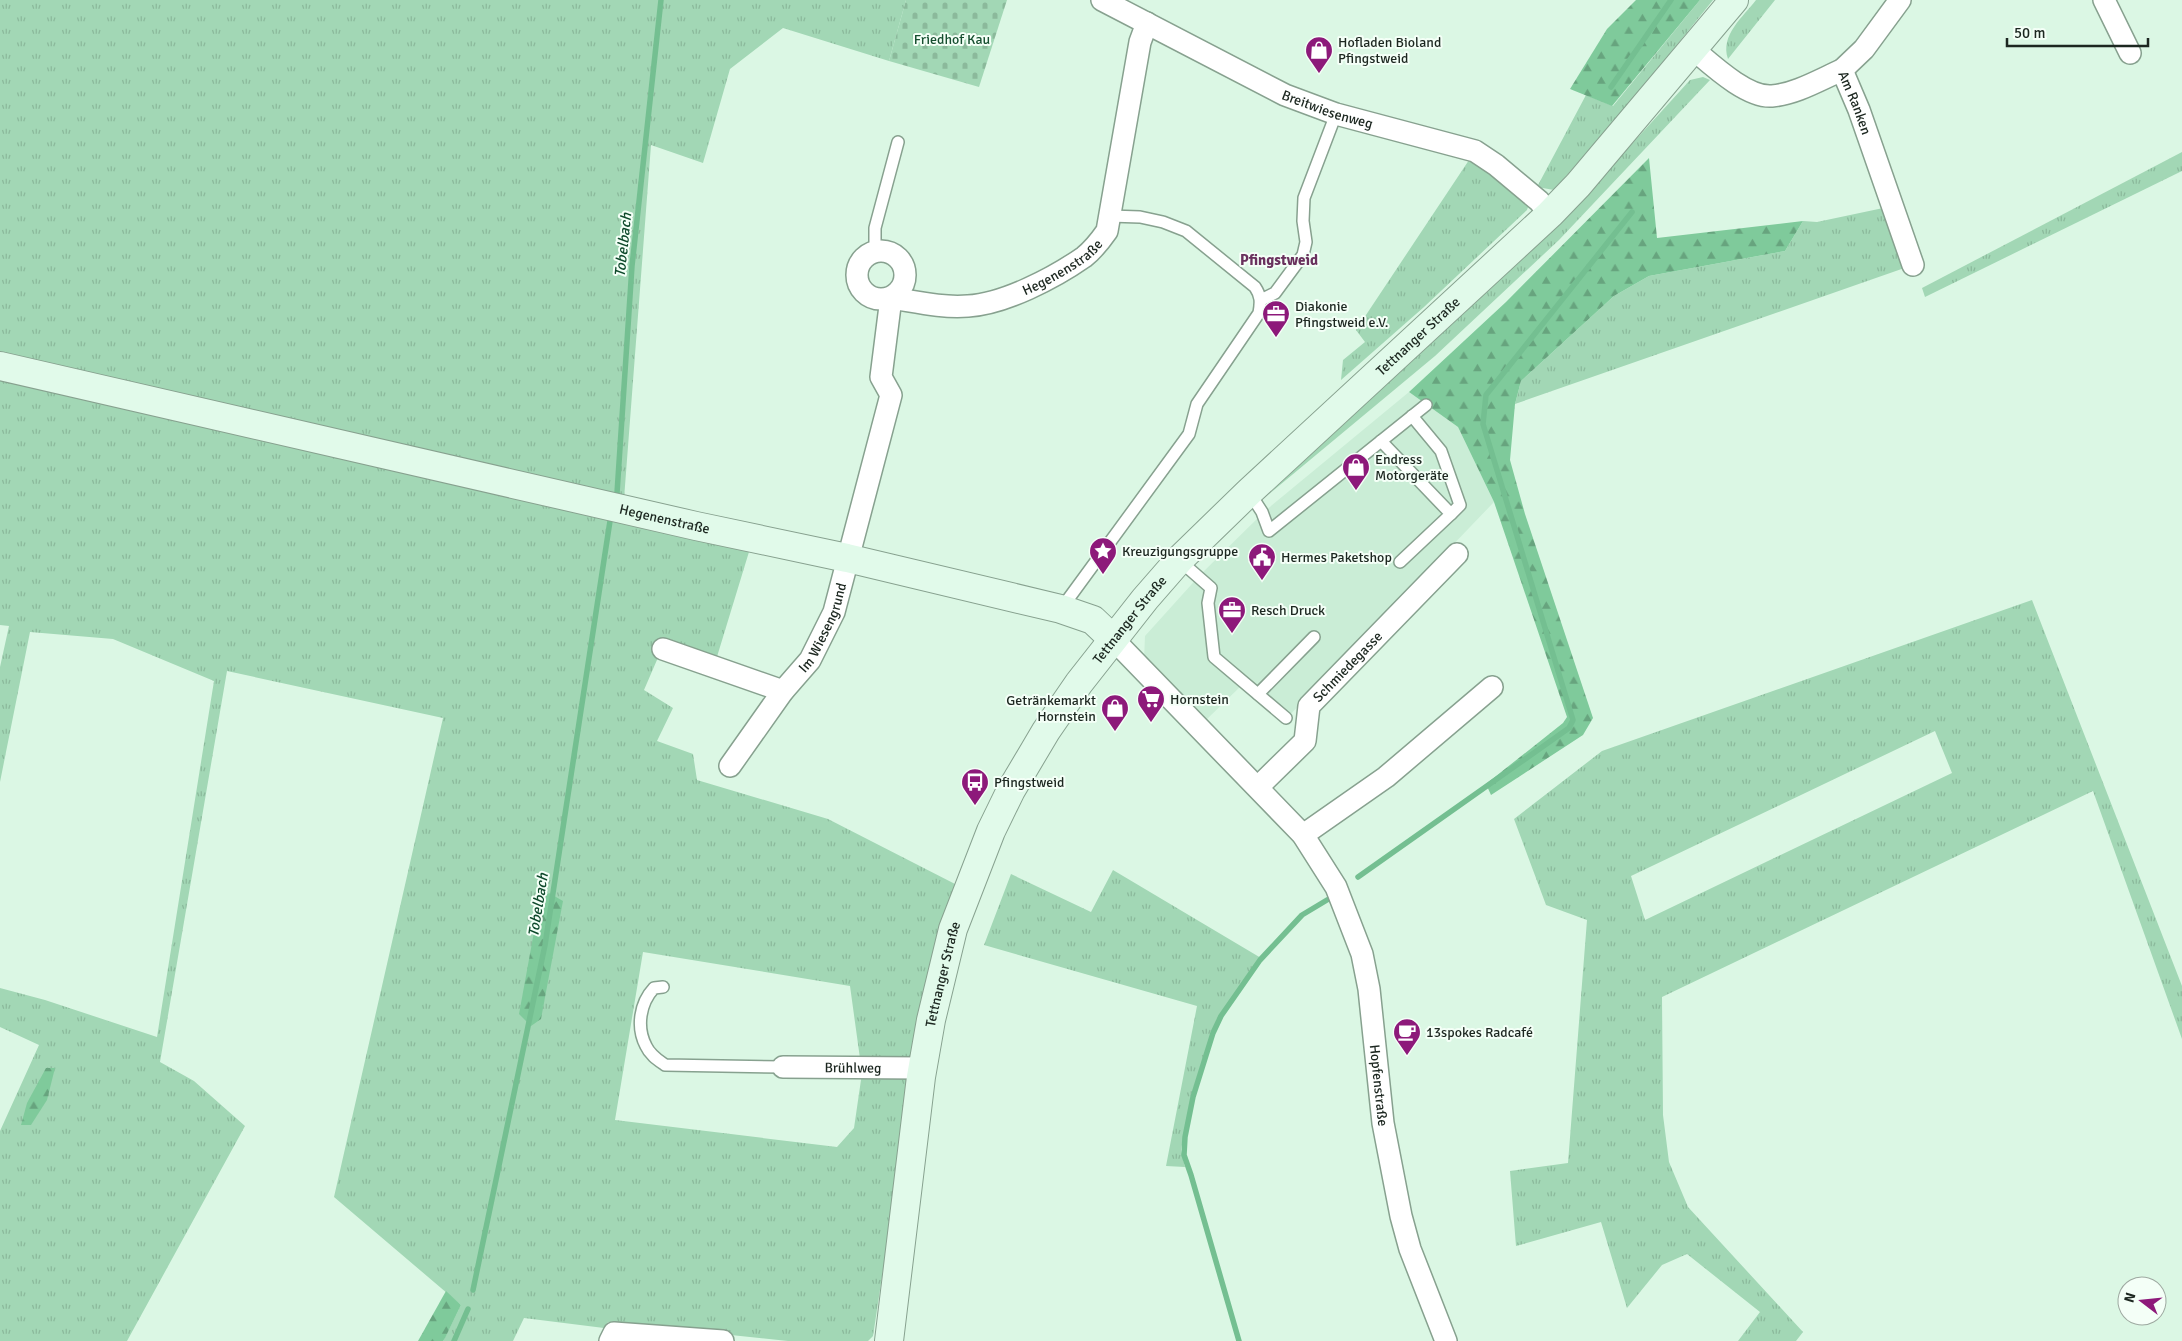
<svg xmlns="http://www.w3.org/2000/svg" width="2182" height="1341" font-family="Signika,sans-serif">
<defs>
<pattern id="grass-tufts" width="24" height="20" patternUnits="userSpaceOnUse" patternTransform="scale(1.25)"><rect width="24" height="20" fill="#a2d7b5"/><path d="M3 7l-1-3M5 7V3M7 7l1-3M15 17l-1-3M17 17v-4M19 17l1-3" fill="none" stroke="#8bb99b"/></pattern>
<pattern id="forest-firs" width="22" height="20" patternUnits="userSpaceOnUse" patternTransform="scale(1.25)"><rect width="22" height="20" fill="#7fca9b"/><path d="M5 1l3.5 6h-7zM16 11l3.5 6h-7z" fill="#67a47e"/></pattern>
<pattern id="cemetery-stones" width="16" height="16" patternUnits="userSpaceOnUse" patternTransform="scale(1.25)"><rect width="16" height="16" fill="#a2d7b5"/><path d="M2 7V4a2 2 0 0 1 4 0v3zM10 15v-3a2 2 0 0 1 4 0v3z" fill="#8bb99b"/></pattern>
</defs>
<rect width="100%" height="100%" fill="#dbf7e4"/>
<!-- built -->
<path fill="#caedd6" d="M1409,392L1458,427L1494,502L1284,721L1243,684L1204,722L1144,660L1145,636L1200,575L1265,511Z"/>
<!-- grass -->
<g fill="url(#grass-tufts)" fill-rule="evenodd">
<path d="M0,0H906L889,61L783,28L730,69L703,163L651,145L624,499L0,357Z"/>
<path d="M1700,0H1713L1639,92L1554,190L1537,187L1586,95L1613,106Z"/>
<path d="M1756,0H1775L1728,59C1720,35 1743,17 1756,0Z"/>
<path d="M1703,77L1710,80L1559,240L1435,356L1268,495L1590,190L1690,80Z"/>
<path d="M1475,151L1532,195L1527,210L1424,307L1341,380L1343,360L1365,342L1356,330Z"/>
<path d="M2182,152V171L1925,297L1922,288Z"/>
<path d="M1888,207L1913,265L1515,404L1521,381L1614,296L1649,276L1785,251L1803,221L1817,222Z"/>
<path d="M0,373L752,542L716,660L666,639L644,690L673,708L657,741L693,754L697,780L828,819L957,885L916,1052L873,1336L868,1341H788L608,1322L604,1328L524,1318L513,1341H443L461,1305L334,1197L443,718L227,671L160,1062L194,1081L245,1126L127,1341H0V1131L39,1045L0,1027V988L45,1000L157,1037L214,681L113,639L30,632L0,782V667L9,626L0,625ZM643,952L850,986L862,1073L854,1128L837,1147L615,1120Z"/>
<path d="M2032,600L2182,986V1039L2093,791L1662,997L1663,1115L1669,1162L1688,1207L1803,1332L1796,1341H1738L1760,1312L1687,1254L1662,1265L1627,1308L1601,1222L1516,1246L1510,1171L1568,1163L1587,920L1546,905L1514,819L1602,751ZM1935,731L1952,773L1645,920L1631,876Z"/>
<path d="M1113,870L1261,958L1217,1019L1206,1049L1191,1096L1181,1150L1185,1167L1166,1166L1197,1006L984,945L1011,874L1091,912Z"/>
</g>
<!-- forest -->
<g fill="url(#forest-firs)">
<path d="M1636,0H1700L1612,106L1570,89L1607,29Z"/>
<path d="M1649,158L1657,238L1803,221L1785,251L1649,276L1614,296L1521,381L1515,404L1510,460L1525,514L1593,718L1583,735L1491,795L1486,784L1563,723L1567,717L1494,502L1458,427L1409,392L1506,302Z"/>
<path d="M549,893L563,901L541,1019L531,1026L519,1014L540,899Z"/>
<path d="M46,1068H55L47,1100L31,1125H21L27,1103Z"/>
<path d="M446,1291L461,1305L445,1338L443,1341H418Z"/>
</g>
<!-- cemetery -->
<path fill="url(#cemetery-stones)" d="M906,0H1007L979,87L889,61Z"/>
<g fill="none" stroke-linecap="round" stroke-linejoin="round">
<!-- stream -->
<g stroke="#74bf91" stroke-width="5.5">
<path d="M1611,87L1671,0"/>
<path d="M617,493L632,266L661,0"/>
<path d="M1358,877L1569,728L1573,720L1483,424L1486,395L1632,212"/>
<path d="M473,1290L545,945L610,521"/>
<path d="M454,1341L468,1309"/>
<path d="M1239,1341L1191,1175L1184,1155L1185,1137L1193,1097L1213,1033L1221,1016L1260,960L1302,915L1327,900"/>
</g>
<!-- lane casing -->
<g stroke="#87a18f" stroke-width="14">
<g id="lane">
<path d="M875,251V228L898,142"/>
<path d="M1261,300L1275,293L1303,255L1306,242L1303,221L1304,198L1336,114"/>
<path d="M1412,416L1441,451L1460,505L1451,514"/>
<path d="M1381,441L1451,514L1400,562"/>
<path d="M1249,492L1262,512L1269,531L1426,405"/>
<path d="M1179,560L1211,588L1208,603L1214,657L1286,718"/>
<path d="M1061,609L1189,434L1197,404L1259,313C1261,302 1261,296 1255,287L1186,231L1163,222L1140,217L1110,216"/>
<path d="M1258,694L1314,637"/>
<path d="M663,987L654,988C640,1003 636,1027 646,1046C650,1055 658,1060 665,1065L783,1067"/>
</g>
</g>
<!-- street casing -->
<g stroke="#87a18f" stroke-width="24">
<g id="street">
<path id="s1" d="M1102,0L1285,95L1336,114L1475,151L1496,165L1539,201L1550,214"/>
<path d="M2104,0L2130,53"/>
<path id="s2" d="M1693,49C1712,65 1747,98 1772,96C1796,94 1821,79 1842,70L1859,110L1913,265"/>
<path d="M1842,70L1864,49L1900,0"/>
<circle cx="881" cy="275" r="24"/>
<path id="s3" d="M1113,639L1303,835L1336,887L1362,954L1369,989L1383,1123L1401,1216L1410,1249L1446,1341"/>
<path d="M663,649L783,691"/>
<path id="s4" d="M730,766L783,691L810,660L834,612L891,395L881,377L891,298C917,302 942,308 968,306C1004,304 1054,278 1084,257C1093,250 1100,241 1107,231L1140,42L1147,23"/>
<path id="s5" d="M1258,787L1305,741L1309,706L1457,554"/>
<path d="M1303,835L1386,777L1492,687"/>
<path id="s6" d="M783,1067L922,1068"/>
<path d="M610,1341L614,1333L723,1341"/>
</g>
</g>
<!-- secondary casing -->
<g stroke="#87a18f" stroke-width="30">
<g id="secondary">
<path id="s7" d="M0,366L696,526L847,558L1061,609L1093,620L1113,639"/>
<path id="s8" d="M889,1341L921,1077L931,1020L953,929L991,831L1011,790L1046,731L1079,683L1145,599L1179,560L1249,492L1550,214L1578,185L1734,0"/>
</g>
</g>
<!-- lane -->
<use href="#lane" stroke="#fff" stroke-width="11"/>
<!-- street -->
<use href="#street" stroke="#fff" stroke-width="21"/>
<!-- secondary -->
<use href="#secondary" stroke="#e1faea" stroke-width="28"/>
</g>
<!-- icons -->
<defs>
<g id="shop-pin" transform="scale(1.4375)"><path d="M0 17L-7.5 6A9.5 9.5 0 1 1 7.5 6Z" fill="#8d197a" stroke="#f4fff7"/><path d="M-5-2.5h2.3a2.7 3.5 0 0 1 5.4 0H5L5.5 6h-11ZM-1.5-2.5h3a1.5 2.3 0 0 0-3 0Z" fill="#fff"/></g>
<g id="office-pin" transform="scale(1.4375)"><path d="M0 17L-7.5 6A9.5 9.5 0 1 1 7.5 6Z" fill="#8d197a" stroke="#f4fff7"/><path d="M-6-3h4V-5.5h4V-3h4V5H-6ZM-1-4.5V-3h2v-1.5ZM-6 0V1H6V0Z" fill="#fff"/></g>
<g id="sight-pin" transform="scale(1.4375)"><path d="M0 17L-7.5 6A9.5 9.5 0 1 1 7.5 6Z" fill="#8d197a" stroke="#f4fff7"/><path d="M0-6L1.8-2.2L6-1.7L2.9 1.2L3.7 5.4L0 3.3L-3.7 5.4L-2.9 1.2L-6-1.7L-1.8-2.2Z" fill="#fff"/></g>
<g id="civic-pin" transform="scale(1.4375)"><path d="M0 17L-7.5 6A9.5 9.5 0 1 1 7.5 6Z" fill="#8d197a" stroke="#f4fff7"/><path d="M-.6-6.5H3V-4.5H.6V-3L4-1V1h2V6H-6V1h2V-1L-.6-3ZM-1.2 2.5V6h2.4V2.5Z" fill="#fff"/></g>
<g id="supermarket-pin" transform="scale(1.4375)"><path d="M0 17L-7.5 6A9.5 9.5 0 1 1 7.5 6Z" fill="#8d197a" stroke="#f4fff7"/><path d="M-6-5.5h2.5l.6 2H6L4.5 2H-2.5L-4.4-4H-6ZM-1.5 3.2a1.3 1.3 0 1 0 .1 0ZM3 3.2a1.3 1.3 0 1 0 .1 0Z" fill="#fff"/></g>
<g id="bus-pin" transform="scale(1.4375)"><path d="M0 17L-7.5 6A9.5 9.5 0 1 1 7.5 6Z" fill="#8d197a" stroke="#f4fff7"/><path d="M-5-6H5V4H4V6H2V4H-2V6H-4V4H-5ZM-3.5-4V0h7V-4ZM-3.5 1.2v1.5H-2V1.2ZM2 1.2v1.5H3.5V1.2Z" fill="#fff"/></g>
<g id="cafe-pin" transform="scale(1.4375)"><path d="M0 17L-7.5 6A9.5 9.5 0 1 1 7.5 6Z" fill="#8d197a" stroke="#f4fff7"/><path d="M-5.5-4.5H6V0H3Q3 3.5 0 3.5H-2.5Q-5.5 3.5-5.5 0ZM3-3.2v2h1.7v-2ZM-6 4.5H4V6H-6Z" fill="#fff"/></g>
</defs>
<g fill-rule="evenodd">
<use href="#shop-pin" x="1319" y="50"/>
<use href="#office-pin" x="1276" y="314"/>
<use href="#shop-pin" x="1356" y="467"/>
<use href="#sight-pin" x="1103" y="551"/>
<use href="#civic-pin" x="1262" y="557"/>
<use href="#office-pin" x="1232" y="610"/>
<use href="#supermarket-pin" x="1151" y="699"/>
<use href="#shop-pin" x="1115" y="708"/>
<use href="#bus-pin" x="975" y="782"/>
<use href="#cafe-pin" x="1407" y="1032"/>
</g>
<g text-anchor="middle" stroke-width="4" stroke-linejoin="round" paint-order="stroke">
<!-- park labels -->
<g font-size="14" fill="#164f30" stroke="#f4fff7">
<text x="952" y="44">Friedhof Kau</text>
</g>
<!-- poi labels -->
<g font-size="14" fill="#1c2720" stroke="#f4fff7" text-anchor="start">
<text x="1338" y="47">Hofladen Bioland<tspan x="1338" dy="16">Pfingstweid</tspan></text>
<text x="1295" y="311">Diakonie<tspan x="1295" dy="16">Pfingstweid e.V.</tspan></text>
<text x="1375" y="464">Endress<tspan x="1375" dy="16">Motorgeräte</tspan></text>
<text x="1122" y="556">Kreuzigungsgruppe</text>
<text x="1281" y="562">Hermes Paketshop</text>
<text x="1251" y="615">Resch Druck</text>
<text x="1170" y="704">Hornstein</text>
<text x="1096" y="705" text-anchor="end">Getränkemarkt<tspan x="1096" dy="16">Hornstein</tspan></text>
<text x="994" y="787">Pfingstweid</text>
<text x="1426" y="1037">13spokes Radcafé</text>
</g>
<!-- street labels -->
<g font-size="14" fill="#1c2720" stroke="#f4fff7">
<text dy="5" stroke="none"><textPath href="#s2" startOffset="204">Am Ranken</textPath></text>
<text dy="5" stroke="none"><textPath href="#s1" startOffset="251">Breitwiesenweg</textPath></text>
<text dy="5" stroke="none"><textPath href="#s4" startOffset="692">Hegenenstraße</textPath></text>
<text dy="5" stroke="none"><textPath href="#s8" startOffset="1181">Tettnanger Straße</textPath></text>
<text dy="5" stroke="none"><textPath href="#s7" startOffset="682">Hegenenstraße</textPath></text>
<text dy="5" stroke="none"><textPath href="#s8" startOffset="776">Tettnanger Straße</textPath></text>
<text dy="5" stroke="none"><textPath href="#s4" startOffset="168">Im Wiesengrund</textPath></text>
<text dy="5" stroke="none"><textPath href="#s5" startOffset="156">Schmiedegasse</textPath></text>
<text dy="5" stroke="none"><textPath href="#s8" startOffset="371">Tettnanger Straße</textPath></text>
<text dy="5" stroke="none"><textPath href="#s6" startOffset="70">Brühlweg</textPath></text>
<text dy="5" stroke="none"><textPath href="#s3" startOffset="539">Hopfenstraße</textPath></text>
</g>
<!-- water labels -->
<g font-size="15" font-style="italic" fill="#0e492b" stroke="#f4fff7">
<text transform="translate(623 245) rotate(-84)" y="5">Tobelbach</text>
<text transform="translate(538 905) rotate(-81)" y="5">Tobelbach</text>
</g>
<!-- neighbourhood labels -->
<g font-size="15" font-weight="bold" fill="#69315d" stroke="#f4fff7">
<text x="1279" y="265">Pfingstweid</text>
</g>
</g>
<!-- north arrow -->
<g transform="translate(2142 1301) rotate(286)"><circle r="24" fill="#f4fff7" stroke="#9ea9a1"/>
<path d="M0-4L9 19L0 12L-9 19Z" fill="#8d197a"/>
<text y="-8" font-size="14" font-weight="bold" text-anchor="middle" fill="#1c2720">N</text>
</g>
<!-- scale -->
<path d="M2007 38v8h141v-8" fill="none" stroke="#1c2720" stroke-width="2.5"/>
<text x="2014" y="38" font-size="15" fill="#1c2720" stroke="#f4fff7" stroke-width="4" paint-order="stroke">50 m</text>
</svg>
